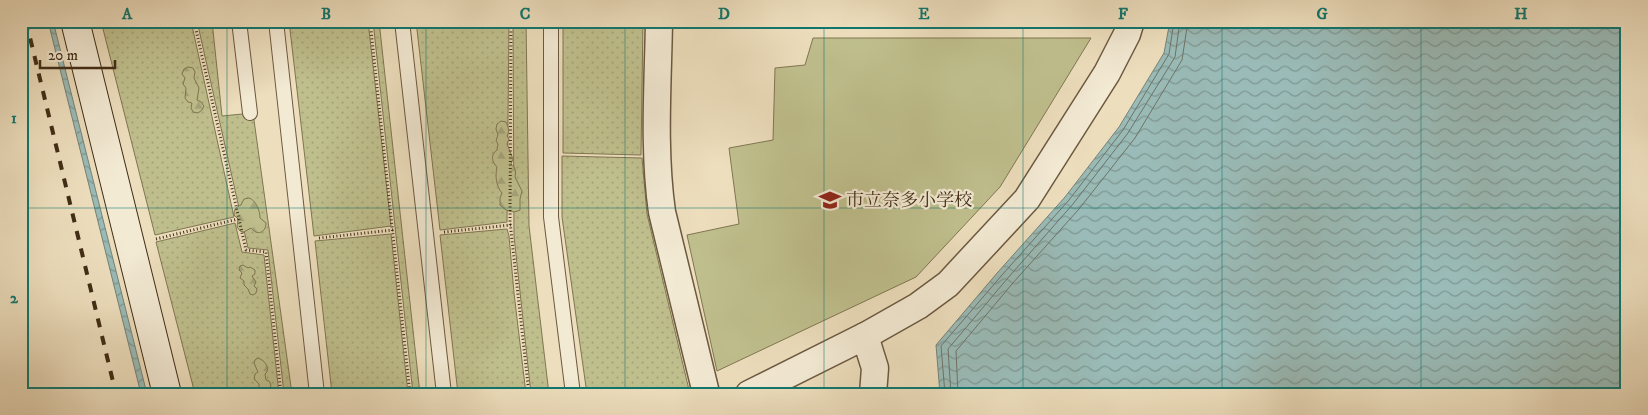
<svg xmlns="http://www.w3.org/2000/svg" width="1648" height="415" font-family="'IM FELL DW Pica','Noto Serif JP',serif">
<defs>
<pattern id="green-dots" width="8" height="8" patternUnits="userSpaceOnUse" patternTransform="scale(1.25)"><rect width="8" height="8" fill="#bfbf8d"/><path d="M2 2h.1M6 6h.1" fill="none" stroke="#a5a479" stroke-width="1.8" stroke-linecap="round"/></pattern>
<pattern id="forest-firs" width="22" height="20" patternUnits="userSpaceOnUse" patternTransform="scale(1.25)"><rect width="22" height="20" fill="#bfbf8d"/><path d="M5 1l3.5 6h-7zM16 11l3.5 6h-7z" fill="#a5a479"/></pattern>
<pattern id="water-waves" width="16" height="10" patternUnits="userSpaceOnUse" patternTransform="scale(1.25)"><rect width="16" height="10" fill="#9abbb7"/><path d="M0 5q4-4 8 0t8 0" fill="none" stroke="#7f9894"/></pattern>
</defs>
<rect width="100%" height="100%" fill="#eddebd"/>
<filter id="stains"><feTurbulence type="fractalNoise" baseFrequency=".004" numOctaves="4"/><feColorMatrix values="0 0 0 0 .2 0 0 0 0 .09 0 0 0 0 .02 0 0 0 .5 -.17"/></filter>
<radialGradient id="worn" r=".72"><stop offset=".6" stop-color="#630" stop-opacity="0"/><stop offset="1" stop-color="#630" stop-opacity=".3"/></radialGradient>
<!-- green -->
<g fill="url(#green-dots)" stroke="#807652">
<path d="M101,21H191L234,217L155,235Z"/>
<path d="M197,21H212L222,116L253,113L292,394H284L268,250L248,248Z"/>
<path d="M289,21H368L391,226L314,236Z"/>
<path d="M373,21H379L420,394H413Z"/>
<path d="M416,21H509L507,222L440,230Z"/>
<path d="M513,21H526L529,226L549,394H531L514,236Z"/>
<path d="M563,21H643L641,155L563,153Z"/>
<path d="M562,156L642,158L647,214L690,394H587L562,217Z"/>
<path d="M235,223L242,252L264,255L279,394H195L156,242Z"/>
<path d="M507,229L509,236L514,293L526,394H458L440,235Z"/>
<path d="M391,234L408,394H332L315,241Z"/>
</g>
<!-- forest -->
<g fill="url(#forest-firs)" stroke="#807652">
<path d="M188,67L193,68L195,72L194,78L199,88L197,100L201,102L204,106L202,110L198,113L193,112L191,108L192,103L188,102L185,98L186,88L183,84L185,78L182,74L184,69Z"/>
<path d="M501,121L506,122C508,127 510,131 507,136L509,139L507,144L513,159L511,164C516,168 516,171 515,177L522,191L520,199V210C512,214 506,211 500,205V198L502,193C496,186 495,176 497,167C492,162 490,155 497,150L498,144L496,141L498,135L496,129L497,124Z"/>
<path d="M249,198C256,200 260,211 260,218L266,223C266,233 257,236 251,228L244,232L240,231L237,227L238,219L234,215C234,209 236,207 241,205L244,199Z"/>
<path d="M243,265L248,268L250,267L255,270V274L252,276L256,282L254,286L257,289L256,293L253,295L250,294L248,289L244,285V281L240,278L242,273L239,270L240,266Z"/>
<path d="M258,358C264,360 269,366 267,372L265,374L266,380L269,381L271,385L269,391L270,394H259L261,391L259,387V384L254,379L255,374L258,372L254,363L255,360Z"/>
</g>
<!-- pitch -->
<path fill="#bfbf8d" stroke="#807652" d="M813,38H1091L1000,187L916,277L717,371L687,235L739,224L729,148L773,140L775,68L805,65Z"/>
<!-- water -->
<g fill="url(#water-waves)" stroke="#768277">
<path d="M48,21H53L147,394H141Z"/>
<path d="M1170,21H1627V394H940L936,345L998,272L1065,197L1119,127L1164,53Z"/>
</g>
<g fill="none" stroke-linecap="round" stroke-linejoin="round">
<!-- shore -->
<g stroke="#6e7466" stroke-width="1">
<path d="M945,394L941,346L1002,275L1069,200L1123,130L1169,54L1174,21"/>
<path d="M951,394L948,349L1007,279L1073,204L1128,133L1175,57L1180,21"/>
<path d="M958,394L956,351L1012,284L1079,209L1135,138L1182,60L1188,21"/>
</g>
<!-- lane casing -->
<g stroke="#6c5940" stroke-width="16">
<g id="lane">
<path d="M239,21L250,113"/>
<path d="M276,21L317,394"/>
<path d="M402,21L444,394"/>
<path d="M551,21V217L573,394"/>
</g>
</g>
<!-- street casing -->
<g stroke="#6c5940" stroke-width="29">
<g id="street">
<path d="M659,21C658,85 653,149 662,212L706,393L704,394"/>
<path d="M865,336L875,368L873,394"/>
<path d="M749,394L865,336L918,306L948,284L1027,199L1107,73L1127,34L1131,21"/>
</g>
</g>
<!-- secondary casing -->
<g stroke="#412d16" stroke-width="30">
<path id="secondary" d="M75,21L167,394"/>
</g>
<!-- path -->
<g stroke="#412d16" stroke-width="3" stroke-dasharray="1 2.5" stroke-linecap="butt">
<path d="M194,21L246,250L266,252L281,394"/>
<path d="M370,21L410,394"/>
<path d="M511,21L510,222L529,394"/>
<path d="M444,232L511,225"/>
<path d="M319,238L393,230"/>
<path d="M156,239L238,219"/>
</g>
<!-- lane -->
<use href="#lane" stroke="#f3ead4" stroke-width="14"/>
<!-- street -->
<use href="#street" stroke="#f3ead4" stroke-width="26"/>
<!-- secondary -->
<use href="#secondary" stroke="#f3ead4" stroke-width="28"/>
<!-- rail -->
<path stroke="#412d16" stroke-width="4" stroke-dasharray="9 9" stroke-linecap="butt" d="M26,21L116,394"/>
</g>
<!-- grid -->
<path fill="none" stroke="#0f766e" stroke-width="1" stroke-opacity="0.55" d="M227,21V394M426,21V394M625,21V394M824,21V394M1023,21V394M1222,21V394M1421,21V394M21,208H1627"/>
<!-- icons -->
<defs>
<g id="school-bare" transform="scale(1.725)"><path d="M0-5L7-2L0 1L-7-2ZM-4 1L0 2.5L4 1V4Q0 6-4 4Z" fill="#8f2418" stroke="#f3ead4" stroke-width="2.5" paint-order="stroke"/></g>
</defs>
<g fill-rule="evenodd">
<use href="#school-bare" x="830" y="200"/>
</g>
<g text-anchor="middle" stroke-width="4.5" stroke-linejoin="round" paint-order="stroke">
<!-- poi labels -->
<g font-size="18" fill="#412d16" stroke="#f3ead4" text-anchor="start">
<text x="846" y="206">市立奈多小学校</text>
</g>
</g>
<!-- margin -->
<rect width="1648" height="415" fill="none" stroke="#eddebd" stroke-width="55"/>
<!-- scale -->
<path d="M40 60v8h75v-8" fill="none" stroke="#412d16" stroke-width="2.5"/>
<text x="48" y="60" font-size="15" fill="#412d16" stroke="#f3ead4" stroke-width="4" paint-order="stroke">20 m</text>
<rect x="28" y="28" width="1592" height="360" fill="none" stroke="#0f766e" stroke-width="2"/>
<g font-size="16" text-anchor="middle" font-weight="bold" fill="#0f766e">
<text x="127" y="19">A</text>
<text x="326" y="19">B</text>
<text x="525" y="19">C</text>
<text x="724" y="19">D</text>
<text x="924" y="19">E</text>
<text x="1123" y="19">F</text>
<text x="1322" y="19">G</text>
<text x="1521" y="19">H</text>
<text x="14" y="123">1</text>
<text x="14" y="303">2</text>
</g>
<rect width="100%" height="100%" filter="url(#stains)"/>
<rect width="100%" height="100%" fill="url(#worn)"/>
</svg>
